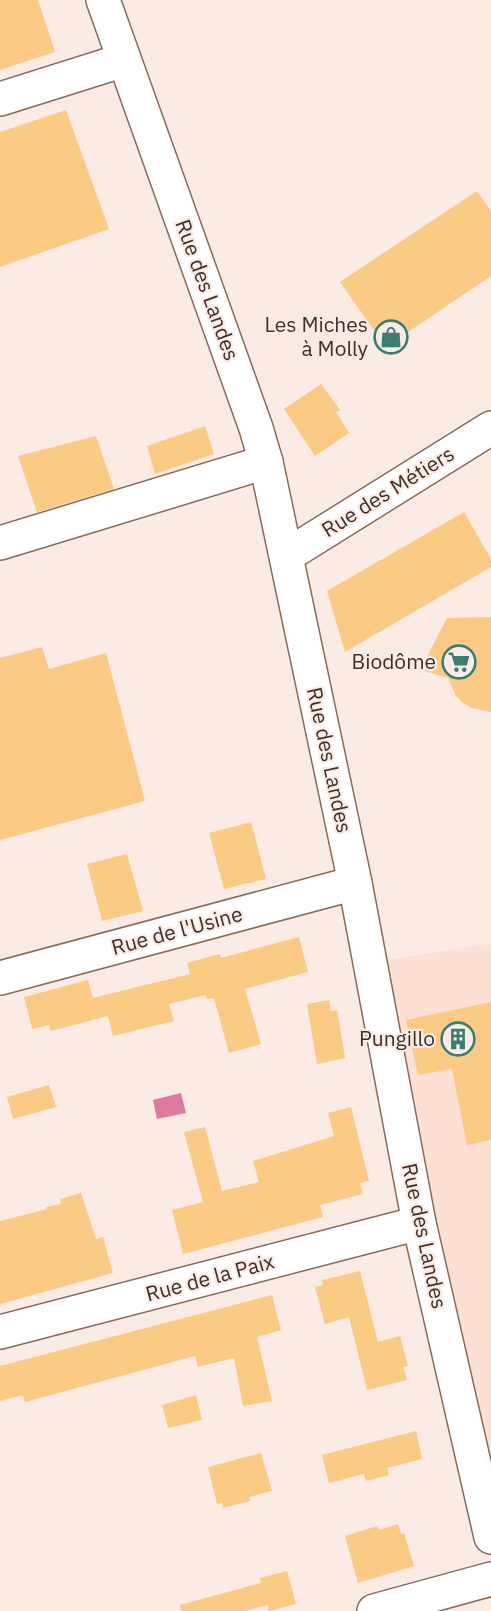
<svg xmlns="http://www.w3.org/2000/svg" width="491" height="1611" font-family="'IBM Plex Sans',sans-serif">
<rect width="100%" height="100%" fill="#faebe4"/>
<!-- built -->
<path fill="#fbe0d3" d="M489,944L491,945V1471L379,961Z"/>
<!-- water -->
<path fill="#dc7aa0" d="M181,1093L186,1113L157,1119L153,1100Z"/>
<!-- building -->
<g fill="#fbca85">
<path d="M0,0H38L55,52L0,70Z"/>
<path d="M66,110L109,229L0,267V132Z"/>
<path d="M477,191L491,211V276L386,347L340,282Z"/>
<path d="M321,384L340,410L336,412L349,433L315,456L284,409Z"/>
<path d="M205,426L214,454L155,474L147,446Z"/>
<path d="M96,436L114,489L37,512L18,456Z"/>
<path d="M464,512L491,559V567L345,652L327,591Z"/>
<path d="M491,617V712L472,708L463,703L456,696L448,678L424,671L429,653L447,618Z"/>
<path d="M42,647L49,669L106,653L145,801L0,840V658Z"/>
<path d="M251,822L266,879L224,889L209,833Z"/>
<path d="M127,854L143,911L102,921L87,864Z"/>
<path d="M299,937L308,972L245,989L261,1044L229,1053L214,998L207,999L205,995L169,1004L174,1021L113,1036L108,1016L51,1031L49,1025L32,1029L24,997L88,980L93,998L190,974L187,963L220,954L221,958Z"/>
<path d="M329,1000L331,1011L337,1010L345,1058L317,1064L307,1004Z"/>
<path d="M491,1002V1140L467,1145L452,1069L418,1075L406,1020Z"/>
<path d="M49,1085L56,1107L13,1119L7,1097Z"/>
<path d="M351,1107L369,1181L360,1183L363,1194L320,1205L323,1217L183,1254L172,1210L203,1202L184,1132L205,1127L222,1191L259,1182L253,1161L334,1136L328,1113Z"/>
<path d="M81,1193L96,1239L103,1237L113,1273L0,1304V1221L47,1209L46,1207L61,1204L60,1199Z"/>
<path d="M360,1271L378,1342L400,1336L408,1366L403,1367L407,1380L367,1390L349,1317L325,1324L315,1287L323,1285L322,1280Z"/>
<path d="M272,1295L281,1330L257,1337L272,1401L243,1406L234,1358L198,1367L195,1356L25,1402L23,1395L0,1401V1366Z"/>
<path d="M196,1395L202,1420L168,1428L162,1405Z"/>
<path d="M416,1431L422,1459L387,1468L389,1475L366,1481L364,1474L329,1483L322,1455Z"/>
<path d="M261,1453L272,1491L249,1497L250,1501L223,1508L222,1503L217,1504L208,1467Z"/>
<path d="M398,1524L401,1534L404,1533L414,1566L358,1583L345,1536L377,1526L379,1530Z"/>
<path d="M287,1571L296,1604L269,1611L268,1605L244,1611H181L180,1605L261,1583L260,1578Z"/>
</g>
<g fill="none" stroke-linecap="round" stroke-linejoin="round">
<!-- minor casing -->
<g stroke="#8a6a59" stroke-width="36">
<g id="minor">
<path d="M103,0L256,428L266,462L355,883L419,1223L491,1537"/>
<path d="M0,99L124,60"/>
<path d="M0,543L266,462"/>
<path d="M286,556L491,428"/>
<path d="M0,978L355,883"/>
<path d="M0,1332L419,1223"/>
<path d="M374,1611L491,1579"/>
</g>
</g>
<!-- minor -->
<use href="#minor" stroke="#fff" stroke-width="33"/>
</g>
<!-- icons -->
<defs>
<g id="shop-ring" transform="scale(1.725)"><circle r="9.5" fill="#faebe4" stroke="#3a7e72" stroke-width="1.5"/><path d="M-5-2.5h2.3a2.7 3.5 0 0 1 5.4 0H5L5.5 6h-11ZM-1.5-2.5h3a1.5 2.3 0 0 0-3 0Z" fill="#3a7e72"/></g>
<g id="supermarket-ring" transform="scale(1.725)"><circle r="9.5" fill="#faebe4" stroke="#3a7e72" stroke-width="1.5"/><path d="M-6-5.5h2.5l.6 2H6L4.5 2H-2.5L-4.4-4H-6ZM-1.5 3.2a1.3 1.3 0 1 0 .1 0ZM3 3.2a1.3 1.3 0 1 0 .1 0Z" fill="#3a7e72"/></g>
<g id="building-ring" transform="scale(1.725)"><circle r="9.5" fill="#faebe4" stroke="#3a7e72" stroke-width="1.5"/><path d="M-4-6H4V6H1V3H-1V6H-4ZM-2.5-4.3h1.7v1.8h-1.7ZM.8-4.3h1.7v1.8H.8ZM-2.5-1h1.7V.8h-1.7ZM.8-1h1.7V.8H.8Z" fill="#3a7e72"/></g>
</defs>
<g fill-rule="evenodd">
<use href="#shop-ring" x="391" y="337"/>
<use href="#supermarket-ring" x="459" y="662"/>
<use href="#building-ring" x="458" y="1039"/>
</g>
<g text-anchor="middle" stroke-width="4.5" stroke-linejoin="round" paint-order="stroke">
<!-- street labels -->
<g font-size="21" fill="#3f312a" stroke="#faebe4">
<text transform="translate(207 290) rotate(70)" y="7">Rue des Landes</text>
<text transform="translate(388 492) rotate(-32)" y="7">Rue des Métiers</text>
<text transform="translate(329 760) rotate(78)" y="7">Rue des Landes</text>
<text transform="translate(177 931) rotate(-15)" y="7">Rue de l'Usine</text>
<text transform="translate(424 1236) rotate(78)" y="7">Rue des Landes</text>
<text transform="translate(210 1278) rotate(-15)" y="7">Rue de la Paix</text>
</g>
<!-- poi labels -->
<g font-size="21" fill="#3f312a" stroke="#faebe4" text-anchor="end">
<text x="368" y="332">Les Miches<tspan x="368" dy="24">à Molly</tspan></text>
<text x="436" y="669">Biodôme</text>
<text x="435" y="1046">Pungillo</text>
</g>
</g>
</svg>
